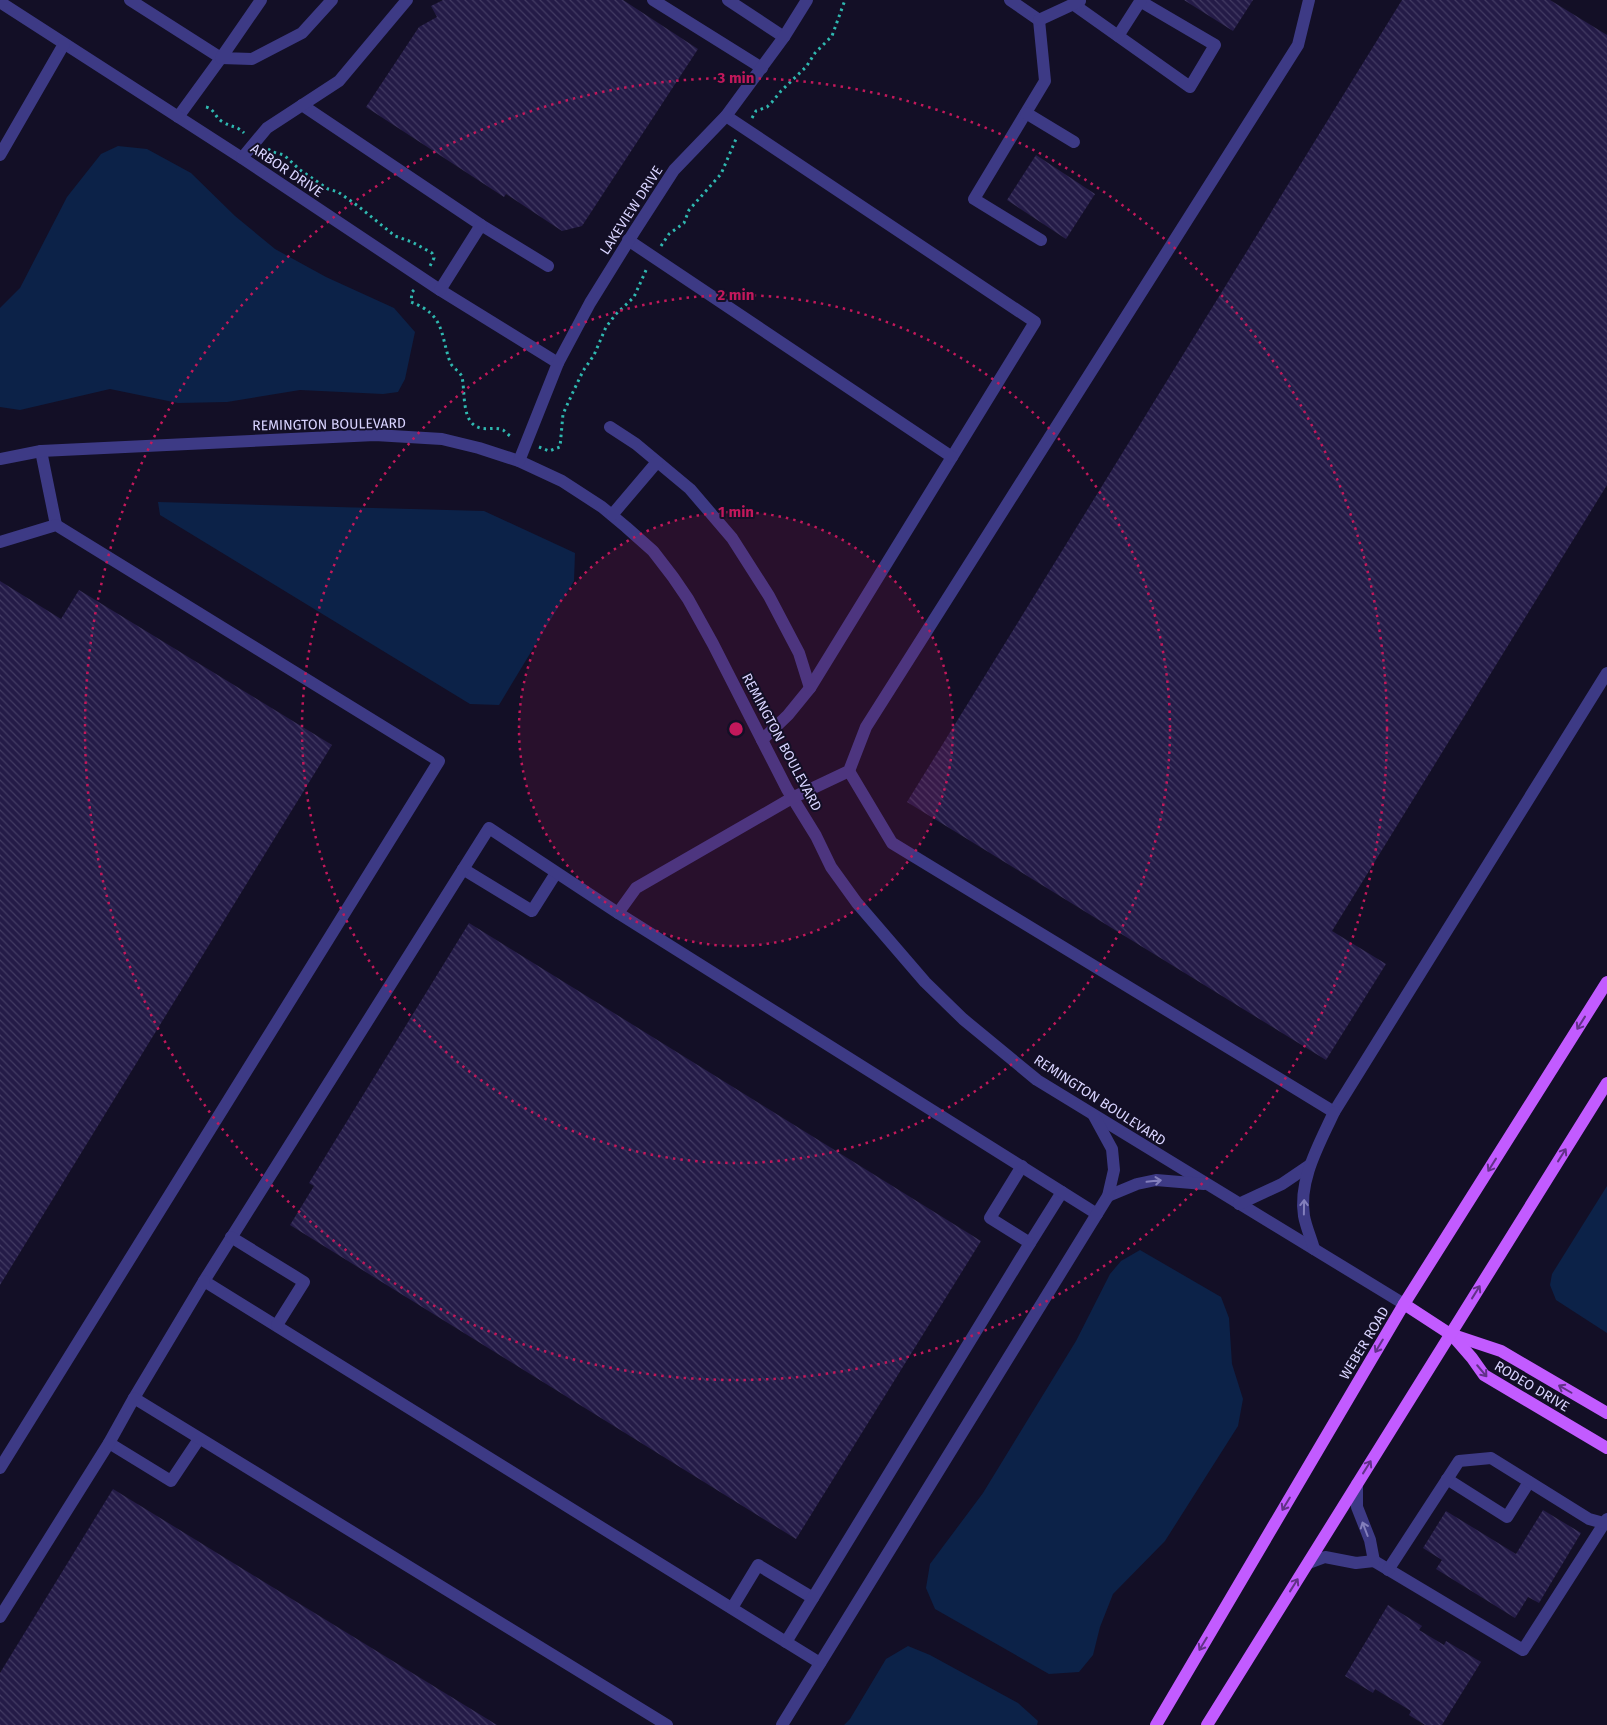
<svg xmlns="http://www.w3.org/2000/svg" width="1607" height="1725" font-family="'Fira Sans',sans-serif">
<defs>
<pattern id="building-back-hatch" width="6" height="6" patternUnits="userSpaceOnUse" patternTransform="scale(1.25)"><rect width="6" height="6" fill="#241b47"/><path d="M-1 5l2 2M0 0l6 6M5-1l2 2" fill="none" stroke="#433b63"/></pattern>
</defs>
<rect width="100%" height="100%" fill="#130f26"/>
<!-- water -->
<g fill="#0c2248">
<path d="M118,146L147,149L191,173L235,216L275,249L326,277L394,308L415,332L405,379L398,392L383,394L300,390L227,402L178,403L110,389L20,410L0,407V308L20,288L67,197L101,154Z"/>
<path d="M158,502L484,511L575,553L574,581L499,705L470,704L160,515Z"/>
<path d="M1607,1186V1333L1556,1300L1550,1285L1552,1274Z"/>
<path d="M1140,1250L1221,1297L1229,1318L1232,1364L1243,1399L1238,1426L1165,1541L1113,1594L1100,1627L1093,1655L1079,1672L1049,1674L935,1609L926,1588L930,1564L983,1493L1076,1341L1110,1274L1121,1261Z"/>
<path d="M908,1646L930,1655L1018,1703L1038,1721L1037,1725H844L850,1719L886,1659Z"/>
</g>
<!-- building -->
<g fill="url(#building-back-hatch)">
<path d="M443,0H623L698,49L582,226L562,231L506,194L504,197L366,107L419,27L437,17L431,6Z"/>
<path d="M1184,0H1253L1233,31Z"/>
<path d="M1402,0H1550L1607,35V485L1332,931L1386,964L1326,1060L907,802Z"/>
<path d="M1036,155L1095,194L1066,239L1007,200Z"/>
<path d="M0,581L61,619L79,590L332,745L0,1285Z"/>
<path d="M469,923L981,1241L796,1539L290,1225L314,1186L309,1183Z"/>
<path d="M113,1489L497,1725H0V1673Z"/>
<path d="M1543,1510L1581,1533L1539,1603L1528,1597L1515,1618L1436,1569L1442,1560L1423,1548L1446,1511L1516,1554Z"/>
<path d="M1388,1605L1422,1626L1419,1630L1444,1645L1446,1641L1481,1662L1442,1725H1425L1409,1715L1411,1711L1375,1689L1373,1693L1345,1676Z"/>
</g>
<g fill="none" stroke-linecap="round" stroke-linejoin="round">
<!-- path -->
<g stroke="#2fb8b0" stroke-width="3" stroke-dasharray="2.5 4" stroke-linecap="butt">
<path d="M206,107C215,109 215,118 223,122C232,128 236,125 244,133"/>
<path d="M752,118L756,111L767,107L772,102L781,91L806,67L815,53L832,36L845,0"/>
<path d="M268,149L273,152L284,155L300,170L328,189L338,192L358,206L395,236L412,242L432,253L434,258L430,266"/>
<path d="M661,246L669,234L684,223L689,210L721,174L736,139"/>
<path d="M414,290L412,292L411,302C445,315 440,333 450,362C452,368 460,371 462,377C465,390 462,416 474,425C483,432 494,426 503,430C506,432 509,436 512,437"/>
<path d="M539,447L549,451L560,447L563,414L573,392L583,371L594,355L606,327L616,314L634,297L647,268"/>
</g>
<!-- minor -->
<g stroke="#3d3a85" stroke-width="12">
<path d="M130,0L221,58L178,117"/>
<path d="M261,0L221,58L252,59L302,33L332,0"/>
<path d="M653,0L762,68"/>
<path d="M728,0L784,37"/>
<path d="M1010,0L1039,20"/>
<path d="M0,2L242,158L440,290L558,363"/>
<path d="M1073,4L1190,87L1215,45L1140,1"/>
<path d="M1039,20L1045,81L974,199L1041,240"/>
<path d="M1039,20L1080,1"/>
<path d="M1118,36L1141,0"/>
<path d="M302,105L481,225L548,266"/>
<path d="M1026,113L1074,142"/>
<path d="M726,116L1035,322L810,688L788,715L762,740"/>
<path d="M0,155L64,44"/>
<path d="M242,158L267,128L339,81L407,0"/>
<path d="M628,240L952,457"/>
<path d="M440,290L481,225"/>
<path d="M610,427L636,444L690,489L732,538L769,596L799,653L810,688"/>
<path d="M41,451L56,525"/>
<path d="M0,459L41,451L375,435L442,439L479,448L519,461L562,481L602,507L626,527L653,551L673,577L688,599L713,644L787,789L816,836L831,867L857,903L925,982L963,1019L1037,1080L1404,1304"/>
<path d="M519,461L558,363L590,303L634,232L674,170L726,116L784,37L807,0"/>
<path d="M612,515L657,462"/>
<path d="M0,542L56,525L439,761L0,1468"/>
<path d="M849,771L892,843L1334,1112L1607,673"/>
<path d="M463,869L532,911L556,873"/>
<path d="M618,913L489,828L204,1281L786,1642"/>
<path d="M1022,1166L990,1218L1030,1243L1062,1192"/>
<path d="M1108,1196L1137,1184L1156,1180L1204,1184"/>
<path d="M1239,1204L1282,1184L1310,1165"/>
<path d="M1097,1214L618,913L636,888L792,798L849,771L866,727L1298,45L1309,0"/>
<path d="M231,1237L304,1282L277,1325"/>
<path d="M1314,1249C1311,1238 1306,1227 1304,1216C1298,1180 1320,1143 1334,1112"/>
<path d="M134,1398L204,1281"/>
<path d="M109,1443L171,1481L199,1439"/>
<path d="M1447,1479L1507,1517L1529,1482"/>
<path d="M1374,1561L1523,1650L1607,1519"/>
<path d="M1309,1563L1325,1557L1356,1563L1374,1561L1370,1540L1357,1507V1484"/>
<path d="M1388,1570L1459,1461L1491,1458L1589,1519L1607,1524"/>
<path d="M732,1608L758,1565L813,1598"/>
<path d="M0,1617L109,1443L134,1398L667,1725"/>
<path d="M820,1663L786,1642L1030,1243"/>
<path d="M782,1725L1108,1196L1114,1170L1112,1149L1094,1116"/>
</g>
<!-- major -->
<g stroke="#c25bff" stroke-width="12">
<path d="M1404,1304L1450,1334L1501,1351L1607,1413"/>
<path d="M1452,1335L1472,1358L1484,1375L1607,1448"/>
<path d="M1156,1725L1404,1304L1607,982"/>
<path d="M1207,1725L1607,1083"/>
</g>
</g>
<!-- one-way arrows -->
<defs><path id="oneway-shaft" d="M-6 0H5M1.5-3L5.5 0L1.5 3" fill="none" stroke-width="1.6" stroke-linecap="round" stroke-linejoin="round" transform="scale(1.25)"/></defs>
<g stroke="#623188">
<use href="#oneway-shaft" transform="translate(1581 1023) rotate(122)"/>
<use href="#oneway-shaft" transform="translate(1562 1155) rotate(-58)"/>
<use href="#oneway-shaft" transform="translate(1492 1165) rotate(122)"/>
<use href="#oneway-shaft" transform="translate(1476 1292) rotate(-58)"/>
<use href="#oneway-shaft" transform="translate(1379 1346) rotate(121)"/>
<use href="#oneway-shaft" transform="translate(1482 1371) rotate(50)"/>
<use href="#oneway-shaft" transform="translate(1565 1389) rotate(-150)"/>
<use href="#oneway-shaft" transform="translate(1367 1467) rotate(-58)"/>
<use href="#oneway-shaft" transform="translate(1286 1504) rotate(121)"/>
<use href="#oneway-shaft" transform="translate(1294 1585) rotate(-58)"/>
<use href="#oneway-shaft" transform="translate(1203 1644) rotate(121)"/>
</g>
<g stroke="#837fbc">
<use href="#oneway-shaft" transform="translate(1154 1181) rotate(-6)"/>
<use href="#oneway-shaft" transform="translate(1304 1207) rotate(-89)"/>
<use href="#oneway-shaft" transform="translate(1365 1529) rotate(-111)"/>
</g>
<!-- distance rings -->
<circle cx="736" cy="729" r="217" fill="#c2185b" fill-opacity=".12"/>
<g fill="none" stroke="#c2185b" stroke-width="2.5" stroke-dasharray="2.5 5">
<circle cx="736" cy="729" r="217"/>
<circle cx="736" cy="729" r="434"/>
<circle cx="736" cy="729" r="651"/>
</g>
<g text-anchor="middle" stroke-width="4" stroke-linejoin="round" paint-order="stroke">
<!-- street labels -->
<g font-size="14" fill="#d9d4ff" stroke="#130f26">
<text transform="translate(287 170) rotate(34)" y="5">ARBOR DRIVE</text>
<text transform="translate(631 210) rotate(-57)" y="5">LAKEVIEW DRIVE</text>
<text transform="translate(329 424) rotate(-1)" y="5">REMINGTON BOULEVARD</text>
<text transform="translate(782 742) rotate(62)" y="5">REMINGTON BOULEVARD</text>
<text transform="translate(1100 1100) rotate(33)" y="5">REMINGTON BOULEVARD</text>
<text transform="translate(1364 1343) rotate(-59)" y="5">WEBER ROAD</text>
<text transform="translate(1532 1386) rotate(31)" y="5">RODEO DRIVE</text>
</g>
</g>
<circle cx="736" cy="729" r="8" fill="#c2185b" stroke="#130f26" stroke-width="2.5"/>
<g font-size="15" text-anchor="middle" font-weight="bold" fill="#c2185b" stroke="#130f26" stroke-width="4" stroke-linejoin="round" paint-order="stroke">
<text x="736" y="83">3 min</text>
<text x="736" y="300">2 min</text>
<text x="736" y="517">1 min</text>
</g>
</svg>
